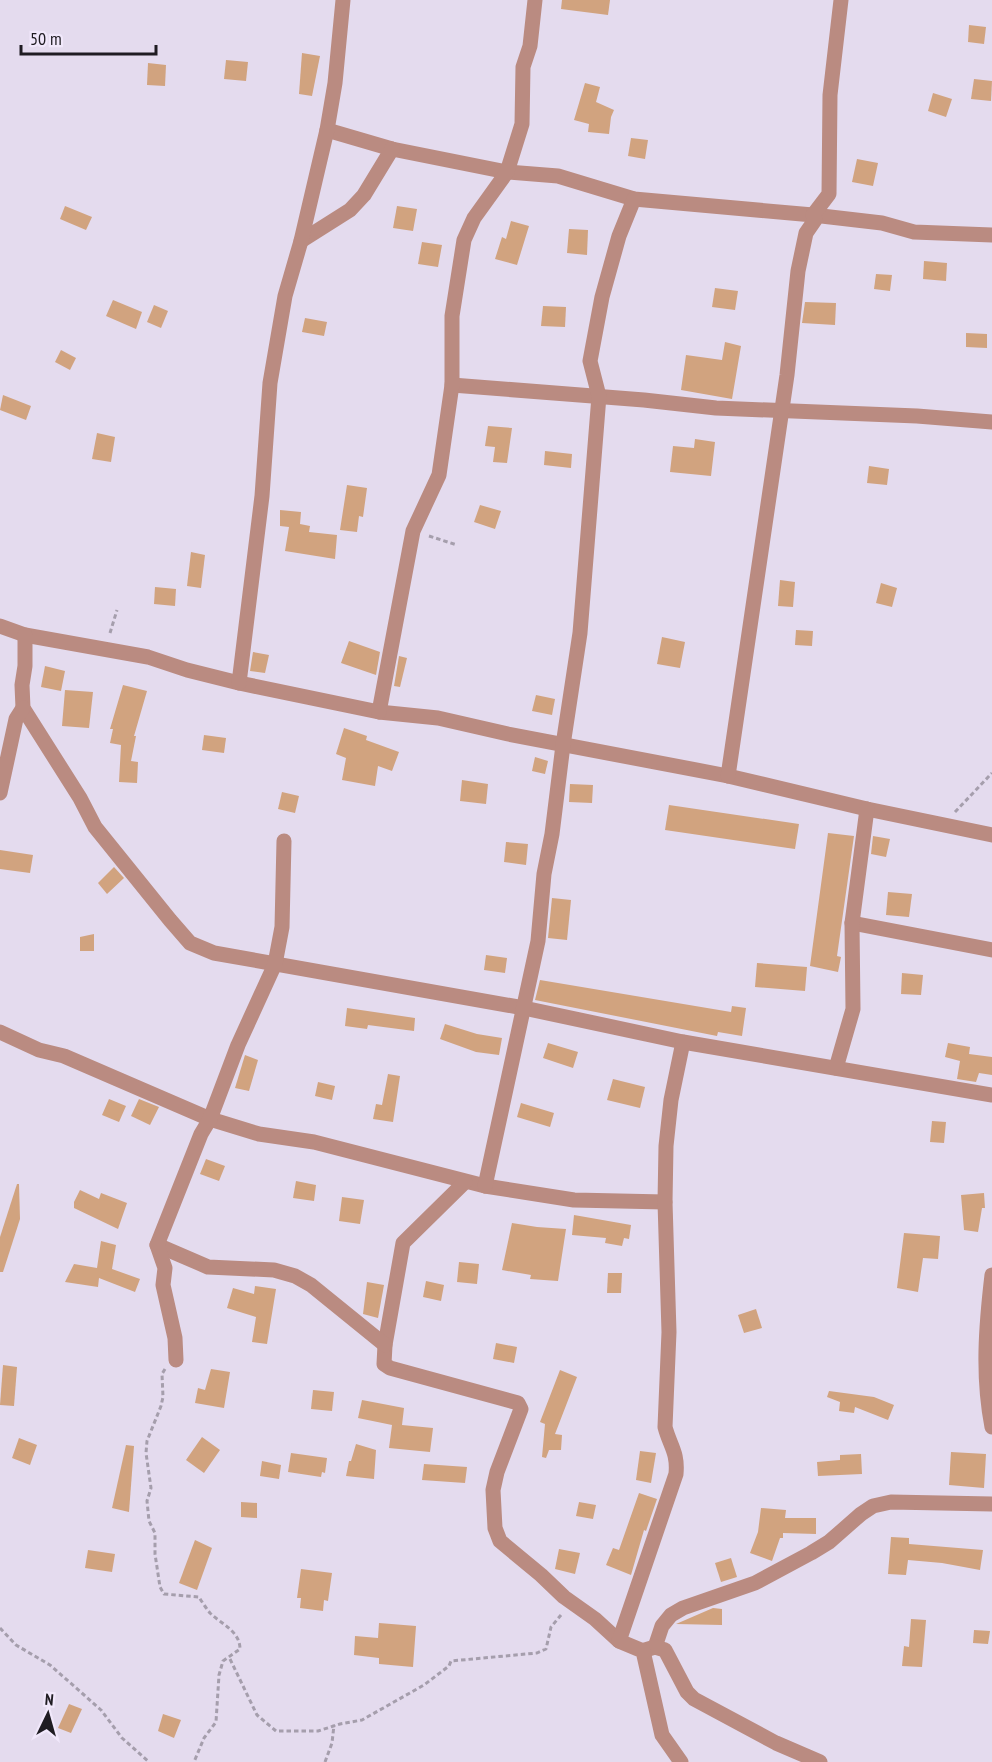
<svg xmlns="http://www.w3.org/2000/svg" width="992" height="1762" font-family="'PT Sans Narrow',sans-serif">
<rect width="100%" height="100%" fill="#e4dbee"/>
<!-- building -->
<g fill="#d1a37f">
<path d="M562,0H610L608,15L561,9Z"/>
<path d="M969,25L986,27L984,44L968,42Z"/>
<path d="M302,53L320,56L312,96L299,94Z"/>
<path d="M226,60L248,62L246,81L224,79Z"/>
<path d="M148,63L166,65L165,86L147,85Z"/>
<path d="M974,79L992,81L991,101L971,99Z"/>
<path d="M585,83L600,87L596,102L614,110L611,117L609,134L588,132L589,124L574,120Z"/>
<path d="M933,93L952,99L946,117L928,111Z"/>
<path d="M631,138L648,140L645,159L628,156Z"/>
<path d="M857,159L878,163L873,186L852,182Z"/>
<path d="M65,206L92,217L86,230L60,219Z"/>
<path d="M397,206L417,209L413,231L393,228Z"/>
<path d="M511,221L529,226L517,265L495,259L502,237L506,239Z"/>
<path d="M569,229L588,230L587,255L567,253Z"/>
<path d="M422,242L442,245L438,267L418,264Z"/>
<path d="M924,261L947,263L946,281L923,279Z"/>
<path d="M876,274L892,275L890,291L874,289Z"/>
<path d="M715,288L738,291L735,310L712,307Z"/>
<path d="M113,300L142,312L136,329L106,316Z"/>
<path d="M805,302L836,303L835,325L802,323Z"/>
<path d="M154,305L168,311L161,328L147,322Z"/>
<path d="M543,306L566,307L565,327L541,326Z"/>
<path d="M305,318L327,322L324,336L302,332Z"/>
<path d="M966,333L987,334V348L966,347Z"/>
<path d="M725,342L741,346L732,399L681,390L686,355L722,360Z"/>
<path d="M61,350L76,358L70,370L55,362Z"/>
<path d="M3,395L31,406L26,420L0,410Z"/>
<path d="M488,426L512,428L507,463L493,462L495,447L485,446Z"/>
<path d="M97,433L115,437L111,462L92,459Z"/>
<path d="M695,439L715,442L711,476L670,472L673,446L694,448Z"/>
<path d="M545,451L572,454L571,468L544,465Z"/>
<path d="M869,466L889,469L887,485L867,483Z"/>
<path d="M347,485L367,488L363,517L359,516L357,532L340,530Z"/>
<path d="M480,505L501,511L495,529L474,522Z"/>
<path d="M280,510L301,512L300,524L310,526L309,532L337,535L335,559L285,551L289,527L280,526Z"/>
<path d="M191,552L205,555L201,588L187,586Z"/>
<path d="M780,580L795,582L793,607L778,606Z"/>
<path d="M881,583L897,588L892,607L876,603Z"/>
<path d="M155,587L176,589L175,606L154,604Z"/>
<path d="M796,630L813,631L812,646L795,645Z"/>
<path d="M662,637L685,642L680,668L657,664Z"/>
<path d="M349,641L380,652L376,675L341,663Z"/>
<path d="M253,652L269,655L265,673L250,671Z"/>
<path d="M399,656L407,658L400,687L394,686Z"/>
<path d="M45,666L65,671L61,691L41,687Z"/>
<path d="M123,685L147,691L134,736H136L131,761L138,762L137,783L119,782L121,745L110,743L113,729H110Z"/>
<path d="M65,690L93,692L89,728L62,726Z"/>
<path d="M536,695L555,699L552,715L532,711Z"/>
<path d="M344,728L367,736L366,740L399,752L392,771L378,766L375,786L342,780L346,758L336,754Z"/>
<path d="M204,735L226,738L224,753L202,750Z"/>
<path d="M535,757L548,761L545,774L532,771Z"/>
<path d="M462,780L488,784L486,804L460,801Z"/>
<path d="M570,784L593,785L592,803L569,802Z"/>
<path d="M282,792L299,796L295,813L278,809Z"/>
<path d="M669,805L799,824L795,849L665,830Z"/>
<path d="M828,833L854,836L837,956L841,957L838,972L810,966Z"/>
<path d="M873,836L890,839L886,857L871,854Z"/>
<path d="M506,842L528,844L526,865L504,862Z"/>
<path d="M0,850L33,855L30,873L0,869Z"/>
<path d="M114,867L124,878L107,894L98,883Z"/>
<path d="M888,892L912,894L909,917L886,915Z"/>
<path d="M552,898L571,900L567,940L548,938Z"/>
<path d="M94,934V951H80V937Z"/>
<path d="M486,955L507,958L505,973L484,970Z"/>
<path d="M757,963L807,967L805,991L755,987Z"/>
<path d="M902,973L923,975L921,995L901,994Z"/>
<path d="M540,980L731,1012L732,1006L746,1008L742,1036L718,1032L717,1036L535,1000Z"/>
<path d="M347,1008L415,1018L414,1031L368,1025L367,1029L345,1026Z"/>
<path d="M445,1024L477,1034L502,1038L499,1055L476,1052L440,1039Z"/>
<path d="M548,1043L578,1052L573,1068L543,1058Z"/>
<path d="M948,1043L970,1047L969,1054L992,1057V1075L979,1073L976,1082L957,1079L960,1061L945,1057Z"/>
<path d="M245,1055L258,1060L249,1091L235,1088Z"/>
<path d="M388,1074L400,1076L393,1122L373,1119L376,1104L382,1105Z"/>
<path d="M613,1079L645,1087L640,1108L607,1100Z"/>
<path d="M318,1082L335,1086L332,1100L315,1096Z"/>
<path d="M109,1099L126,1106L119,1122L102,1115Z"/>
<path d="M139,1099L159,1107L150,1125L131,1116Z"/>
<path d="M521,1103L554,1113L550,1127L517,1117Z"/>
<path d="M932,1121L946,1122L944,1143L930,1142Z"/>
<path d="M206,1159L225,1166L219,1181L200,1174Z"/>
<path d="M296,1181L316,1185L314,1201L293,1198Z"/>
<path d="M17,1184H19L20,1219L3,1272H0V1237Z"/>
<path d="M80,1190L99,1199L101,1193L127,1203L118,1229L74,1208V1202Z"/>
<path d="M984,1193L985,1208H982L978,1232L964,1230L961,1195Z"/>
<path d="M342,1197L364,1200L360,1224L339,1221Z"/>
<path d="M574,1215L631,1225L629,1239L624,1238L622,1246L605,1243L606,1238L572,1235Z"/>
<path d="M512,1223L537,1227L566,1229L558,1281L530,1279L531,1275L502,1270Z"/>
<path d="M904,1233L940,1236L938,1259L923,1258L918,1292L897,1288Z"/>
<path d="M101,1241L116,1245L112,1269L140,1279L135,1292L99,1278L98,1287L65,1282L74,1264L97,1268Z"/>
<path d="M459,1262L479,1264L477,1284L457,1282Z"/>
<path d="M608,1273H622L621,1293H607Z"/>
<path d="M426,1281L444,1285L441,1301L423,1297Z"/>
<path d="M367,1282L384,1285L378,1318L363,1314Z"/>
<path d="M255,1286L276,1289L267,1344L252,1342L256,1317L227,1308L233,1288L254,1294Z"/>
<path d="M756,1309L762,1328L744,1333L738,1315Z"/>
<path d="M496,1343L517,1347L514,1363L493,1359Z"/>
<path d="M3,1365L17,1367L14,1406L0,1405Z"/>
<path d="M211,1369L230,1372L224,1408L195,1403L198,1388L205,1390Z"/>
<path d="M560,1370L577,1377L555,1434L562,1435L561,1450H549L546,1458L542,1457L545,1424L540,1422Z"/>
<path d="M313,1390L334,1392L332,1411L311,1409Z"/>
<path d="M829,1391L874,1397L894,1405L888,1420L855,1407L854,1413L839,1411L840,1402L827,1397Z"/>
<path d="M362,1400L404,1408L402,1425L433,1428L430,1452L389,1448L392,1425L358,1418Z"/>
<path d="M202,1437L220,1450L204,1473L186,1460Z"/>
<path d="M19,1438L37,1445L30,1465L12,1458Z"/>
<path d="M356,1444L376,1450L374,1479L346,1476L349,1461H351Z"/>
<path d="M126,1445L134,1446L129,1512L112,1508Z"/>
<path d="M640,1451L656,1453L651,1483L636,1480Z"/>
<path d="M951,1452L986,1454L984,1488L949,1485Z"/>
<path d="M291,1453L327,1458L325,1473L322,1472L321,1477L288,1472Z"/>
<path d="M861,1454L862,1474L818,1476L817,1462L840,1460V1455Z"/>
<path d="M262,1461L281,1465L279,1479L260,1476Z"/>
<path d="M424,1464L467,1467L465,1483L422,1480Z"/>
<path d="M639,1493L657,1499L646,1531L644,1530L631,1575L606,1565L613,1548L619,1550Z"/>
<path d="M241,1502L257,1503V1518L241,1517Z"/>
<path d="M579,1502L596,1505L593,1519L576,1516Z"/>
<path d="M761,1508L786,1510L785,1518H816V1534L783,1533V1538H780L772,1561L750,1553L758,1532Z"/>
<path d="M891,1537L909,1538V1544L983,1550L980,1570L942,1563L908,1560L906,1575L888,1574Z"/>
<path d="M195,1540L212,1548L197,1590L179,1583Z"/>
<path d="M559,1549L580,1553L575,1574L555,1569Z"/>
<path d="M88,1550L115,1554L112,1572L85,1568Z"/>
<path d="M731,1558L737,1577L721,1582L715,1563Z"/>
<path d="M301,1569L332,1573L328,1601L324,1600L323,1611L300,1608L301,1598H297Z"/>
<path d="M713,1608L722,1609V1625L676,1624Z"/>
<path d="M911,1619L926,1620L922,1667L902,1666L904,1646L909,1647Z"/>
<path d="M379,1623L416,1626L413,1667L379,1664V1658L354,1655L355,1636L378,1638Z"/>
<path d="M974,1630L990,1631L988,1644L973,1643Z"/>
<path d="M69,1704L82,1709L71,1733L58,1728Z"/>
<path d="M163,1714L181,1720L174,1738L158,1731Z"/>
</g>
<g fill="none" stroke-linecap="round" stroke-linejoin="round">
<!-- path -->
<g stroke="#a59eac" stroke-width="3" stroke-dasharray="4.5 3" stroke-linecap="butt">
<path d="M429,536L457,545"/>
<path d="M110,633L117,610"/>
<path d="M955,812L992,773"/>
<path d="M165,1369L162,1374L163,1397L161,1406L147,1441L146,1453L151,1488L147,1501L149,1521L155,1533V1554L160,1587L164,1594L199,1597C202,1602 206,1608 210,1613C221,1624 240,1631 240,1649L223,1661L219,1675L216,1722L204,1738L194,1762"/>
<path d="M0,1628L16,1645L50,1665L83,1694L101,1710L122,1738L149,1762"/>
<path d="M230,1659L257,1715L276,1731H318L340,1724L362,1720L424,1685L449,1666L451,1661L537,1653L546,1649L551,1627L561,1615"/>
<path d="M325,1762L332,1743L334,1725"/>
</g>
<!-- minor -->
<g stroke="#ba8b81" stroke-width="15">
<path d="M327,130L392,149L507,172L558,176L634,199L813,215L882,223L914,232L992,235"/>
<path d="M301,241L350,210L364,195L392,149"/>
<path d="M452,385L644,400L716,408L917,416L992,422"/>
<path d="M0,626L25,635L148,657L187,670L239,683L379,712L438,718L508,734L728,776L867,809L992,835"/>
<path d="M25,635V666L22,685L23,708L80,798L95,827L170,920L190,943L214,953L524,1008L683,1042L992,1095"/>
<path d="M239,683L262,496L270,383L285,296L301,241L327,130L335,83L343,0"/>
<path d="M379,712L413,531L439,475L452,385V316L464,240L474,218L507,172L522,124L523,67L530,46L535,0"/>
<path d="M728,776L787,375L798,271L806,233L815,220L813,215L829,194L830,95L841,0"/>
<path d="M0,793L16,719L23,708"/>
<path d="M852,923L992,950"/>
<path d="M0,1032L39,1050L64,1056L210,1119L259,1134L314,1142L485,1186L574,1200L665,1202"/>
<path d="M836,1068L853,1009L852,923L867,809"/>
<path d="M465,1182L403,1243L385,1345L384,1364L390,1368L518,1403L521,1409L497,1472L493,1490L495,1528L500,1541L541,1575L564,1597L595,1619L619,1641"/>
<path d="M485,1186L538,941L544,874L552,834L563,745L580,633L599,396L590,361L602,297L619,236L634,199"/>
<path d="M157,1245L208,1267L274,1270L295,1276L311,1285L385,1345"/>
<path d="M992,1275C986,1326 982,1376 992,1427"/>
<path d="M176,1360L175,1338L163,1285L165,1268L157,1245L201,1134L210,1119L238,1045L275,964L282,927L284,841"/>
<path d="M655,1647L662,1626L671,1615L683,1608L755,1583L811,1553L829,1542L861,1514L873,1506L891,1502L992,1504"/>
<path d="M645,1650L655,1647L665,1650L687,1692L694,1699L776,1743L820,1762"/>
<path d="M681,1762L662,1735L643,1651L619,1641L676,1474C678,1452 670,1446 665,1427L669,1332L665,1202L666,1146L671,1100L683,1042"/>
</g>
</g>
<!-- north arrow -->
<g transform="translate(48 1714) rotate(5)" stroke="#f1e8fb" stroke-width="4.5" paint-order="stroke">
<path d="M0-4.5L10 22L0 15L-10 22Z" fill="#1f1c22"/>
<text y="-9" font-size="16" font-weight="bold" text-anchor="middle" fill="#1f1c22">N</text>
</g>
<!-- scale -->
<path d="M21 45v9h135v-9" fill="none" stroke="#1f1c22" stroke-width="3"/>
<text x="30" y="45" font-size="18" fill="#1f1c22" stroke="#f1e8fb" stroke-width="4.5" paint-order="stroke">50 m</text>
</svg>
